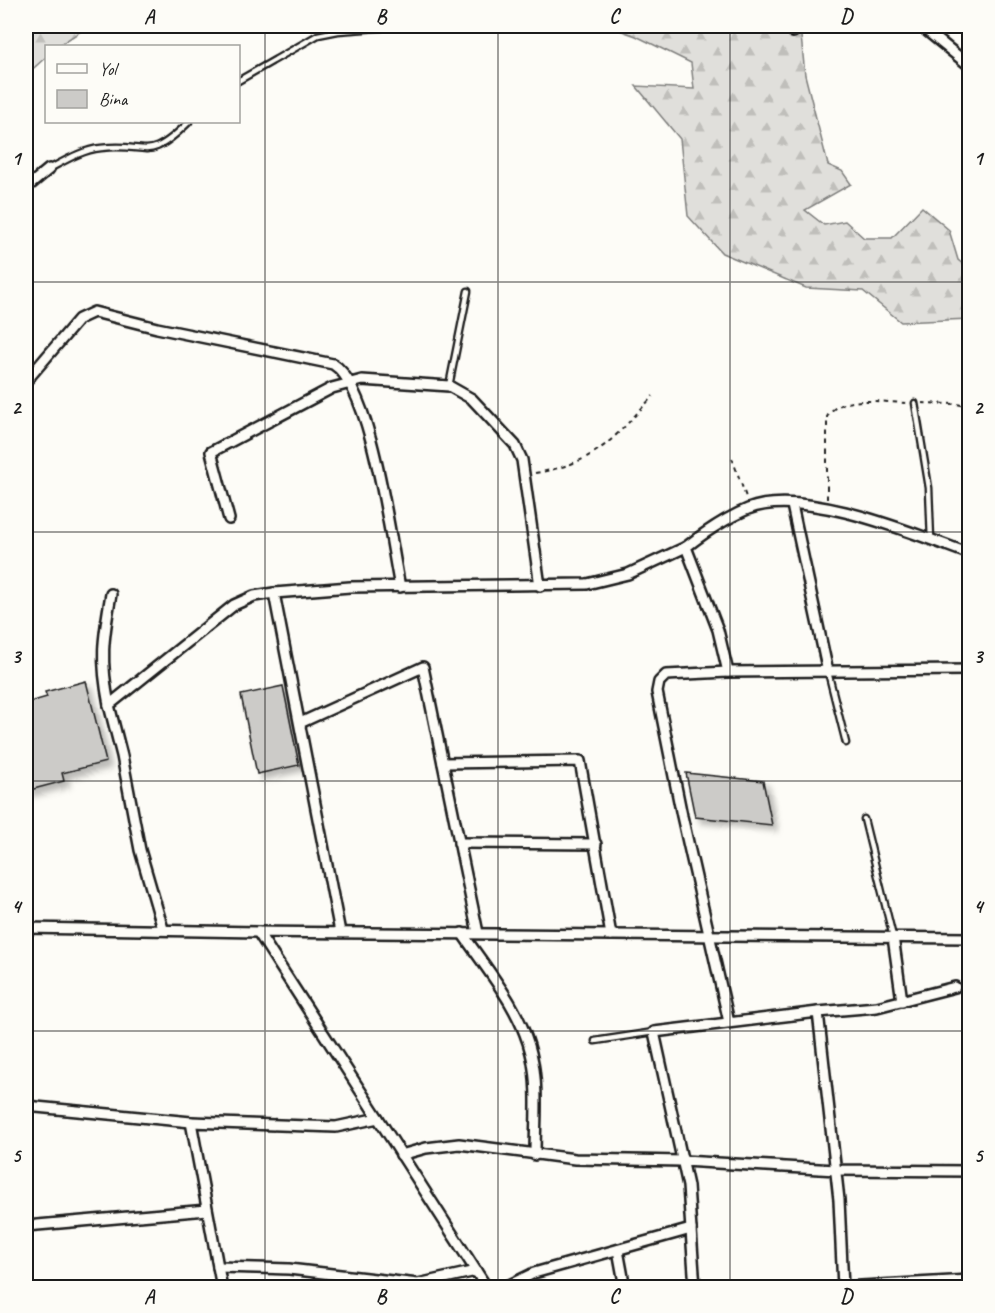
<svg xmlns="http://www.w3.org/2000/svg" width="995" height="1313" font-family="Caveat,sans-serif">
<defs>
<pattern id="forest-firs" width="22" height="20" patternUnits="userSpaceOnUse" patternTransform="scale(1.5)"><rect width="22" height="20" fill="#e0dfdb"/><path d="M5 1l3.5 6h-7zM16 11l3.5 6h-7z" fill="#c0bfbb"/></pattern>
<filter id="shadow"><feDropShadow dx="5.5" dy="5.5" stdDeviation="3" flood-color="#0004"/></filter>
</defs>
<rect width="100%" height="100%" fill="#fdfcf7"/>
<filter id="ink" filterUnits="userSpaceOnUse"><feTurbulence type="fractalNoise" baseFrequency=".0167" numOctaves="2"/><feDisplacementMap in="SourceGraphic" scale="12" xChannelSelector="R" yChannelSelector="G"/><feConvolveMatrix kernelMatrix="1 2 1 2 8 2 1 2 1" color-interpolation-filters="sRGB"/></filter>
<g filter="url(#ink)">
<!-- forest -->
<g fill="url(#forest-firs)" stroke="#7e7e7c" stroke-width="1.5">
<path d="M26,26H89L58,46H46V57L26,75Z"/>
<path d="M608,26H800L805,75L828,165L842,171L851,184L805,210L824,225L845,221L864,238H892L922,207L949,230L958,260L969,269V319L901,322L863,291L806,288L722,253L688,216L680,139L636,86L694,89L691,63L636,36Z"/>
</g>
<!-- building -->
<g fill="#cccbc8" stroke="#1c1c1c" stroke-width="1.5" filter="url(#shadow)">
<path d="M86,681L106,762L62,773L64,781L26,791V703L47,697L45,692Z"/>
<path d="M283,686L299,765L257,774L241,695Z"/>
<path d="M686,773L763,781L772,825L695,817Z"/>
</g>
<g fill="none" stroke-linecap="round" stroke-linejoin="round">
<!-- service casing -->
<g stroke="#1c1c1c" stroke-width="9">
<g id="service">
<path d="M238,81L318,35L338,31L404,26"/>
<path d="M49,169C66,160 82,150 101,148C150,142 145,165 189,122"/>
<path d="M449,386L468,291"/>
<path d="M915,403L929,488L931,540"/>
<path d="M828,672L846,743"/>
<path d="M864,819L893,937"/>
<path d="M595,1041L654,1032"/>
</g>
</g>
<!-- minor casing -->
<g stroke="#1c1c1c" stroke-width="14">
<g id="minor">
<path d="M921,26L970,66"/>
<path d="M793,32L800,26"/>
<path d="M26,188L49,169"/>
<path d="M26,381L79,319L94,312L157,328L333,364C372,387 390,539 400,587"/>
<path d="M792,505L828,672"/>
<path d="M229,519L211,452L332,388L362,380L449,386L472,399L515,445L522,460L540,586"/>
<path d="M970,554C915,534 804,487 748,509C726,518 704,533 686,547L718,630L728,672L970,670"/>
<path d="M274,593L340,932"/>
<path d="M728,672L666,675L659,682L657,692L682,816L729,1022"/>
<path d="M109,705C100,659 103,640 111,594"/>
<path d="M300,723L423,667L478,933"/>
<path d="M443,763L580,761L611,935"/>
<path d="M459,843L596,844"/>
<path d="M26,928L258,932"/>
<path d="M163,929L140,850L122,756L109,705L234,605L254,596L274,593L350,587L587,584L628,574L686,547"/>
<path d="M462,933C488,971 520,1008 531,1053C539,1085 535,1122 535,1155"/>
<path d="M893,937L902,1001"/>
<path d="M818,1012L877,1007L955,987"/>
<path d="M26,1106L191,1122"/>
<path d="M378,1118L258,932L970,938"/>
<path d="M401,1155L426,1148L459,1144L575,1159L683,1161L836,1170L970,1171"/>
<path d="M26,1226L207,1210"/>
<path d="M618,1250L625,1288"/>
<path d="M218,1267L289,1269L418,1284L476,1271"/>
<path d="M843,1287L970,1280"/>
<path d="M222,1288L191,1122L336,1127L378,1118L487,1288"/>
<path d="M503,1288L534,1273L691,1229"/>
<path d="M695,1288L688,1186L654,1032L818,1012L839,1200L843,1288"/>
</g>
</g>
<!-- path -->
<g stroke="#1c1c1c" stroke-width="2" stroke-dasharray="4.5 4.5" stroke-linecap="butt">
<path d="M922,403L957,404L970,407"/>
<path d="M732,458L747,500"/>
<path d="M535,473C597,463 613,439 653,396"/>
<path d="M827,499V417C839,393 884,403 907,403"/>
</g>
<!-- service -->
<use href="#service" stroke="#fdfcf7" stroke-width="4.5"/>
<!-- minor -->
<use href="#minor" stroke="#fdfcf7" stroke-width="9"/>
</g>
</g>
<!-- grid -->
<path fill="none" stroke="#1c1c1c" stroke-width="1.5" stroke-opacity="0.55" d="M265,26V1288M498,26V1288M730,26V1288M26,282H970M26,532H970M26,781H970M26,1031H970"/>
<!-- margin -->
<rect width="995" height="1313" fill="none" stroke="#fdfcf7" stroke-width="66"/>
<!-- legend -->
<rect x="45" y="45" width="195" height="78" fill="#fdfcf7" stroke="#a3a29f" stroke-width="1.5"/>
<rect x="57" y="64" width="30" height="9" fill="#fdfcf7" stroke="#a3a29f" stroke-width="1.5"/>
<text x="99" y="75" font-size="18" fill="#1c1c1c">Yol</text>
<rect x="57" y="90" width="30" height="18" fill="#cccbc8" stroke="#a3a29f" stroke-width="1.5"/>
<text x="99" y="105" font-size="18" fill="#1c1c1c">Bina</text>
<rect x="33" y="33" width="929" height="1247" fill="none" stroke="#1c1c1c" stroke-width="2"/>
<g font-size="20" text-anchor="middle" font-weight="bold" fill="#1c1c1c">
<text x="149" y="23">A</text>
<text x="381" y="23">B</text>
<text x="614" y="23">C</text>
<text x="846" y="23">D</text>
<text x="16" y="165">1</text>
<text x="978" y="165">1</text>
<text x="16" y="414">2</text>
<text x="978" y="414">2</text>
<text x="16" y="663">3</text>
<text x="978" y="663">3</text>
<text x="16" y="913">4</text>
<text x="978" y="913">4</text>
<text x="16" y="1162">5</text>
<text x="978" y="1162">5</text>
<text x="149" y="1303">A</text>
<text x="381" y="1303">B</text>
<text x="614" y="1303">C</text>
<text x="846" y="1303">D</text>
</g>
</svg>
